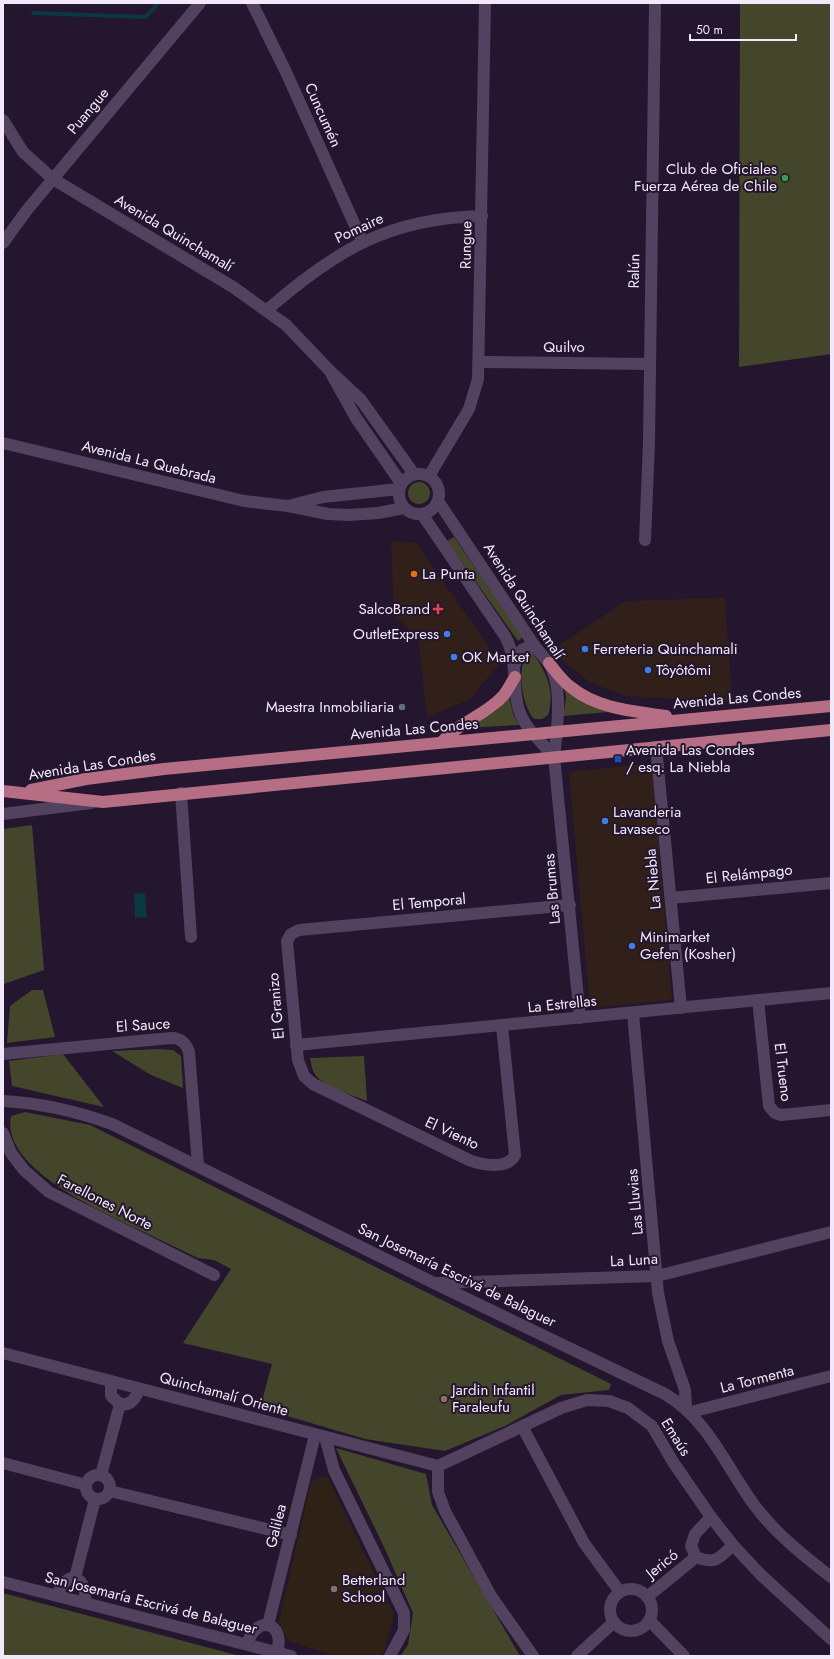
<svg xmlns="http://www.w3.org/2000/svg" width="834" height="1659" font-family="Jost,sans-serif">
<rect width="100%" height="100%" fill="#24162e"/>
<!-- commercial -->
<g fill="#311f1a">
<path d="M391,541L416,543L495,656L501,662L470,699L427,717L418,637L394,615Z"/>
<path d="M725,598L732,702L626,696L589,682L554,653L555,648L626,601Z"/>
<path d="M652,763L672,1000L590,1008L569,772Z"/>
</g>
<!-- education -->
<path fill="#2f2115" d="M327,1476L394,1614L385,1650L380,1656H336L288,1641L279,1622L311,1481Z"/>
<!-- green -->
<g fill="#43462a">
<path d="M740,3H831V354L739,367Z"/>
<circle cx="419" cy="493" r="11"/>
<path d="M454,537L523,637L518,641L447,541Z"/>
<path d="M531,651C545,669 556,691 548,715L542,719H534C522,706 514,663 531,651Z"/>
<path d="M565,689L591,706L608,712L563,716L566,699Z"/>
<path d="M509,696L513,714L519,725L466,728L496,711Z"/>
<path d="M32,825L44,970L4,984L3,829Z"/>
<path d="M32,990H43L55,1037L7,1043L10,1006Z"/>
<path d="M158,1049L173,1050L181,1056L183,1088L151,1075L112,1051Z"/>
<path d="M63,1054L104,1107L12,1086L9,1061Z"/>
<path d="M364,1056L367,1101C354,1096 325,1087 316,1076C312,1070 311,1064 310,1058Z"/>
<path d="M25,1112L90,1125L611,1384L609,1390L561,1395L505,1426L445,1451L365,1439L260,1408L272,1364L183,1343L231,1269L214,1260L198,1258C175,1247 152,1236 129,1225C95,1208 0,1166 11,1116Z"/>
<path d="M336,1448L426,1474L432,1505L520,1656H400L408,1645L413,1613L384,1547Z"/>
<path d="M3,1593L240,1656H3Z"/>
</g>
<!-- water -->
<path fill="#0b3740" d="M145,893L147,917L135,918L134,894Z"/>
<g fill="none" stroke-linecap="round" stroke-linejoin="round">
<!-- stream -->
<path stroke="#0b3740" stroke-width="4" d="M33,13L146,17L158,3"/>
<!-- minor -->
<g stroke="#52425f" stroke-width="12">
<path d="M252,3L286,72L362,241"/>
<path d="M3,120L23,152L53,179L233,287L286,325L331,372L361,400L414,474"/>
<path d="M3,243L27,210L200,3"/>
<path d="M267,310C336,250 389,218 482,216"/>
<path d="M480,362L649,364"/>
<path d="M332,375L356,418L401,483"/>
<path d="M3,443L244,501L288,506L328,514L349,515L378,513L404,508"/>
<circle cx="419" cy="494" r="20"/>
<path d="M429,476L469,409L478,379L485,3"/>
<path d="M438,501L536,648C540,652 544,657 548,662C564,686 557,729 554,757L580,1018"/>
<path d="M288,506L323,497L399,489"/>
<path d="M422,514L505,636C519,662 511,684 519,710C525,729 542,742 554,757"/>
<path d="M645,540L649,442L655,3"/>
<path d="M515,664C517,651 523,646 536,648"/>
<path d="M656,747L681,1008"/>
<path d="M181,793L191,937"/>
<path d="M3,814L91,803"/>
<path d="M671,898L831,883"/>
<path d="M758,1000L769,1106L775,1113L781,1115L831,1110"/>
<path d="M633,1013L658,1293L668,1341L685,1390L686,1408"/>
<path d="M502,1026L515,1155C508,1170 481,1165 469,1160L313,1084L304,1076L298,1060L287,941L291,934L299,930L570,905"/>
<path d="M296,1045L831,993"/>
<path d="M3,1054L171,1038C181,1038 186,1043 189,1052L198,1165"/>
<path d="M3,1101C41,1103 76,1111 112,1124L434,1283L665,1394C709,1420 726,1467 755,1506C775,1533 804,1556 831,1577"/>
<path d="M3,1133L11,1153L24,1170L49,1192L214,1275"/>
<path d="M437,1283L657,1276L831,1232"/>
<path d="M3,1353L438,1466"/>
<path d="M111,1381V1396L120,1404C131,1406 136,1398 139,1389"/>
<path d="M691,1412L831,1376"/>
<path d="M522,1426L584,1543L620,1592"/>
<path d="M325,1437L334,1470L404,1613V1630L390,1656"/>
<path d="M3,1463L86,1485"/>
<path d="M438,1466L561,1408L587,1400L609,1401L628,1408L652,1426L673,1462L711,1517L733,1545L761,1575L831,1639"/>
<path d="M438,1466V1492L445,1511L491,1596L533,1656"/>
<circle cx="98" cy="1487" r="12"/>
<path d="M101,1475L120,1404"/>
<path d="M110,1491L291,1535"/>
<path d="M711,1517L695,1534L691,1546L696,1557C716,1565 719,1558 733,1545"/>
<path d="M75,1578L95,1499"/>
<path d="M3,1582L291,1656"/>
<circle cx="631" cy="1610" r="21"/>
<path d="M57,1596C66,1568 88,1575 85,1603"/>
<path d="M647,1597L696,1557"/>
<path d="M649,1620L684,1656"/>
<path d="M268,1625L315,1435"/>
<path d="M247,1644C257,1613 286,1623 277,1652"/>
<path d="M577,1656L614,1622"/>
</g>
<!-- major -->
<g stroke="#b66e85" stroke-width="12">
<path d="M549,663C556,672 563,682 572,688C598,709 634,711 666,716"/>
<path d="M442,742C459,722 486,715 503,696C508,690 511,683 515,677"/>
<path d="M31,790L86,779L164,769L831,706"/>
<path d="M3,791L103,802L831,730"/>
</g>
</g>
<!-- markers -->
<circle fill="#2e9e5b" stroke="#24162e" stroke-width="1.5" cx="785" cy="178" r="4"/>
<circle fill="#e8710a" stroke="#24162e" stroke-width="1.5" cx="414" cy="574" r="4"/>
<path fill="#e0444e" stroke="#24162e" stroke-width="1.5" d="M436 603h4v4h4v4h-4v4h-4v-4h-4v-4h4z"/>
<g fill="#3f7fe0" stroke="#24162e" stroke-width="1.5">
<circle cx="447" cy="634" r="4"/>
<circle cx="585" cy="649" r="4"/>
<circle cx="454" cy="657" r="4"/>
<circle cx="648" cy="670" r="4"/>
<circle cx="605" cy="821" r="4"/>
<circle cx="632" cy="946" r="4"/>
</g>
<circle fill="#5c6f8a" stroke="#24162e" stroke-width="1.5" cx="402" cy="707" r="4"/>
<rect fill="#1a4fb4" stroke="#24162e" stroke-width="1.5" x="614" y="755" width="8" height="8" rx="2"/>
<g fill="#8d6e63" stroke="#24162e" stroke-width="1.5">
<circle cx="444" cy="1399" r="4"/>
<circle cx="334" cy="1589" r="4"/>
</g>
<g text-anchor="middle" stroke-width="4" stroke-linejoin="round" paint-order="stroke">
<!-- street labels -->
<g font-size="15" fill="#f1e8fa" stroke="#24162e">
<text transform="translate(88 111) rotate(-50)" y="5">Puangue</text>
<text transform="translate(323 115) rotate(66)" y="5">Cuncumén</text>
<text transform="translate(359 228) rotate(-25)" y="5">Pomaire</text>
<text transform="translate(174 233) rotate(31)" y="5">Avenida Quinchamalí</text>
<text transform="translate(466 245) rotate(-89)" y="5">Rungue</text>
<text transform="translate(634 271) rotate(-89)" y="5">Ralún</text>
<text x="564" y="352">Quilvo</text>
<text transform="translate(149 462) rotate(14)" y="5">Avenida La Quebrada</text>
<text transform="translate(524 601) rotate(57)" y="5">Avenida Quinchamalí</text>
<text transform="translate(737 698) rotate(-5)" y="5">Avenida Las Condes</text>
<text transform="translate(414 729) rotate(-5)" y="5">Avenida Las Condes</text>
<text transform="translate(92 765) rotate(-9)" y="5">Avenida Las Condes</text>
<text transform="translate(749 874) rotate(-6)" y="5">El Relámpago</text>
<text transform="translate(653 879) rotate(-95)" y="5">La Niebla</text>
<text transform="translate(552 889) rotate(-95)" y="5">Las Brumas</text>
<text transform="translate(429 902) rotate(-5)" y="5">El Temporal</text>
<text transform="translate(562 1004) rotate(-6)" y="5">La Estrellas</text>
<text transform="translate(276 1006) rotate(-95)" y="5">El Granizo</text>
<text transform="translate(143 1025) rotate(-4)" y="5">El Sauce</text>
<text transform="translate(783 1072) rotate(83)" y="5">El Trueno</text>
<text transform="translate(452 1133) rotate(25)" y="5">El Viento</text>
<text transform="translate(105 1202) rotate(27)" y="5">Farellones Norte</text>
<text transform="translate(635 1202) rotate(-95)" y="5">Las Lluvias</text>
<text transform="translate(634 1260) rotate(-3)" y="5">La Luna</text>
<text transform="translate(457 1275) rotate(26)" y="5">San Josemaría Escrivá de Balaguer</text>
<text transform="translate(757 1379) rotate(-14)" y="5">La Tormenta</text>
<text transform="translate(224 1394) rotate(15)" y="5">Quinchamalí Oriente</text>
<text transform="translate(676 1437) rotate(58)" y="5">Emaús</text>
<text transform="translate(276 1526) rotate(-76)" y="5">Galilea</text>
<text transform="translate(662 1564) rotate(-39)" y="5">Jericó</text>
<text transform="translate(151 1603) rotate(14)" y="5">San Josemaría Escrivá de Balaguer</text>
</g>
<!-- poi labels -->
<g font-size="15" fill="#f1e8fa" stroke="#24162e" text-anchor="start">
<text x="777" y="174" text-anchor="end">Club de Oficiales<tspan x="777" dy="17">Fuerza Aérea de Chile</tspan></text>
<text x="422" y="579">La Punta</text>
<text x="430" y="614" text-anchor="end">SalcoBrand</text>
<text x="439" y="639" text-anchor="end">OutletExpress</text>
<text x="593" y="654">Ferreteria Quinchamali</text>
<text x="462" y="662">OK Market</text>
<text x="656" y="675">Tôyôtômi</text>
<text x="394" y="712" text-anchor="end">Maestra Inmobiliaria</text>
<text x="626" y="755">Avenida Las Condes<tspan x="626" dy="17">/ esq. La Niebla</tspan></text>
<text x="613" y="817">Lavanderia<tspan x="613" dy="17">Lavaseco</tspan></text>
<text x="640" y="942">Minimarket<tspan x="640" dy="17">Gefen (Kosher)</tspan></text>
<text x="452" y="1395">Jardin Infantil<tspan x="452" dy="17">Faraleufu</tspan></text>
<text x="342" y="1585">Betterland<tspan x="342" dy="17">School</tspan></text>
</g>
</g>
<!-- border -->
<rect width="834" height="1659" fill="none" stroke="#f1e8fa" stroke-width="8"/>
<!-- scale -->
<path d="M690 34v6h106v-6" fill="none" stroke="#f1e8fa" stroke-width="2"/>
<text x="696" y="34" font-size="12" fill="#f1e8fa" stroke="#24162e" stroke-width="3" paint-order="stroke">50 m</text>
</svg>
